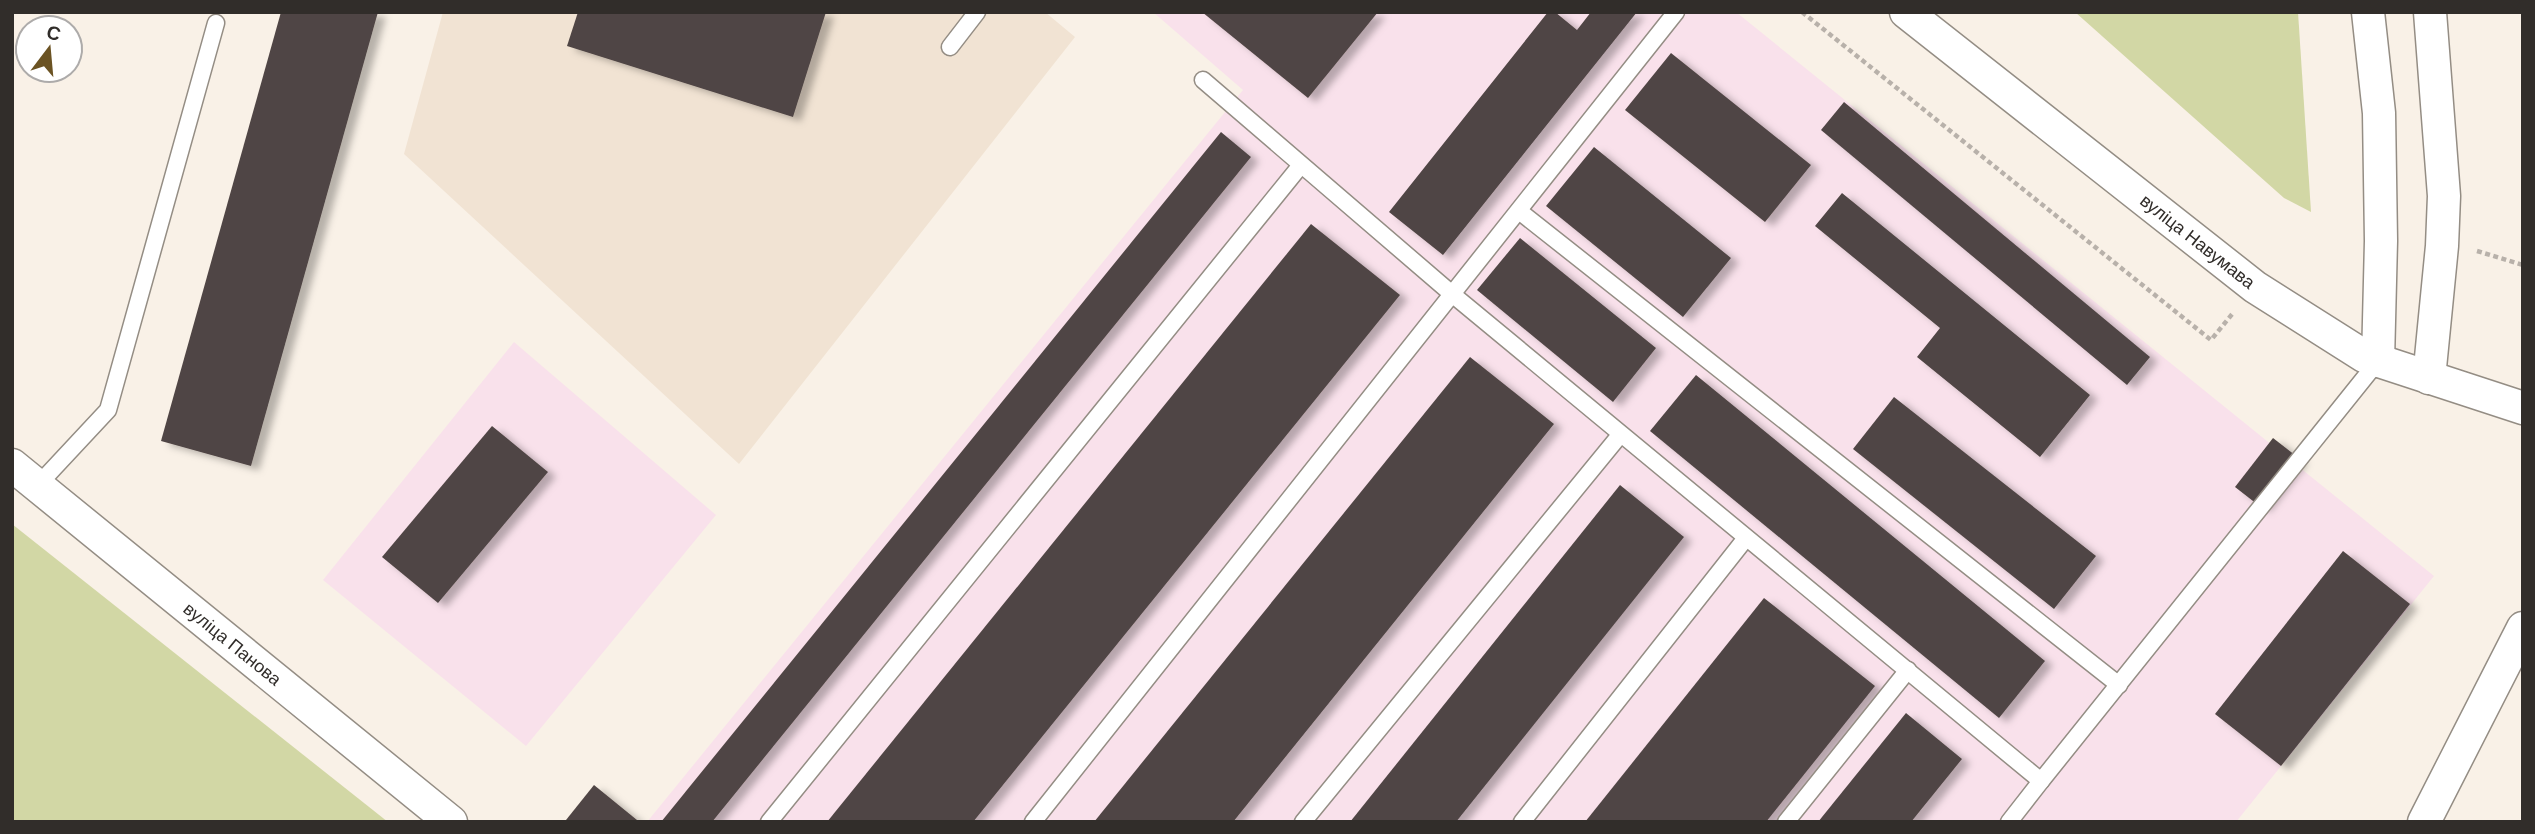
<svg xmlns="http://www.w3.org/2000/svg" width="2535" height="834" font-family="'DM Sans',sans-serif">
<defs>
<filter id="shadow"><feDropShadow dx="8" dy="4.5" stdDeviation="3.5" flood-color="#0004"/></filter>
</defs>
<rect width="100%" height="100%" fill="#f9f1e7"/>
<!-- industrial -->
<g fill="#f9e1eb">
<path d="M1153,12H1736L2434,576L2236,822H647L1243,90Z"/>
<path d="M514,342L716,515L526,746L323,580Z"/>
</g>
<!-- built -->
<path fill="#f1e3d3" d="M443,12H1045L1075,37L739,464L404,154Z"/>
<!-- green -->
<g fill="#d2d7a5">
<path d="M2075,12H2298L2311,212L2284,198Z"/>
<path d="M12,524L388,822H12Z"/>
</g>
<!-- building -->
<g fill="#504544" filter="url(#shadow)">
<path d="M281,12H378L251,466L161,441Z"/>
<path d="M578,12H826L793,117L567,46Z"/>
<path d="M1202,12H1378L1308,98Z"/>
<path d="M1548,12H1555L1577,30L1591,12H1637L1443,255L1389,212Z"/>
<path d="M1671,53L1811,165L1765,222L1625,110Z"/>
<path d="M1844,102L2150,357L2127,385L1821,130Z"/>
<path d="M1221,132L1251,157L712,822H661Z"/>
<path d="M1594,147L1731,258L1683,317L1546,206Z"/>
<path d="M1842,193L2090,395L2040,457L1917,357L1940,328L1815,226Z"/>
<path d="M1311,224L1400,295L973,822H827Z"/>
<path d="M1520,238L1656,348L1613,402L1477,290Z"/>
<path d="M1470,357L1554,424L1233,822H1094Z"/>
<path d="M1696,375L2045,661L1999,718L1650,431Z"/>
<path d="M1894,397L2096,556L2054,609L1853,449Z"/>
<path d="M492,426L548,472L438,603L382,557Z"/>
<path d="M2273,438L2300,459L2262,508L2235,487Z"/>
<path d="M1620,485L1684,537L1456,822H1350Z"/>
<path d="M2343,551L2410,604L2281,766L2215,714Z"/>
<path d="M1764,598L1875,686L1766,822H1585Z"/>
<path d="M1906,713L1962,759L1911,822H1818Z"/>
<path d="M594,785L637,820L636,822H569L566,820Z"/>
</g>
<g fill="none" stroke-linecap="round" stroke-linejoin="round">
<!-- lane casing -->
<g stroke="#948d84" stroke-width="19">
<g id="lane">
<path d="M950,47L977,12"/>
<path d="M1203,80L1452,294L2041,781L2009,822"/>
<path d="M1519,211L2119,685"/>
<path d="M38,485L108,410L216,23"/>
<path d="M2041,781L2378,361"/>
<path d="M769,822L1301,165"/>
<path d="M1033,822L1676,12"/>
<path d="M1303,822L1620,435"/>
<path d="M1522,822L1746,538"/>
<path d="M1786,822L1908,670"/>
</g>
</g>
<!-- street casing -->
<g stroke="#948d84" stroke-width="35">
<g id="street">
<path id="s1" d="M1906,12L2255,287L2364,356L2523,408"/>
<path d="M2368,12L2379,113L2381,241L2378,361"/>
<path d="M2429,378L2442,246L2444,196L2430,12"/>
<path id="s2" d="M12,465L451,822"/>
<path d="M2424,822L2523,628"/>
</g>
</g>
<!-- path -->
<g stroke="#b8b1aa" stroke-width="4.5" stroke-dasharray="5 3.5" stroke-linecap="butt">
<path d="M1802,12L2211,340L2233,313"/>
<path d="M2477,251L2523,265"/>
</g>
<!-- lane -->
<use href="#lane" stroke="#fff" stroke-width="16"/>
<!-- street -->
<use href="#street" stroke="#fff" stroke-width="32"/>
</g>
<g text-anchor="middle" stroke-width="7" stroke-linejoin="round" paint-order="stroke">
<!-- street labels -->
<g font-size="18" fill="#312d2a" stroke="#fff">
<text dy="6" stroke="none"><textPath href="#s1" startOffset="371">вуліца Навумава</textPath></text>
<text dy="6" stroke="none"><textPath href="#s2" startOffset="284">вуліца Панова</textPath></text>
</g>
</g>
<!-- border -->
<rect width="2535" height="834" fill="none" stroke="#312d2a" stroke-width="28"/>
<!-- north arrow -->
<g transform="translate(49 49) rotate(16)"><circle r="33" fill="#ffffff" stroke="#adabaa" stroke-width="2"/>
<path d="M0-5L12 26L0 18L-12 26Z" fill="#6b5323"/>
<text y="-10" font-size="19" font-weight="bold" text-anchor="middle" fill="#312d2a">С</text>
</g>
</svg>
